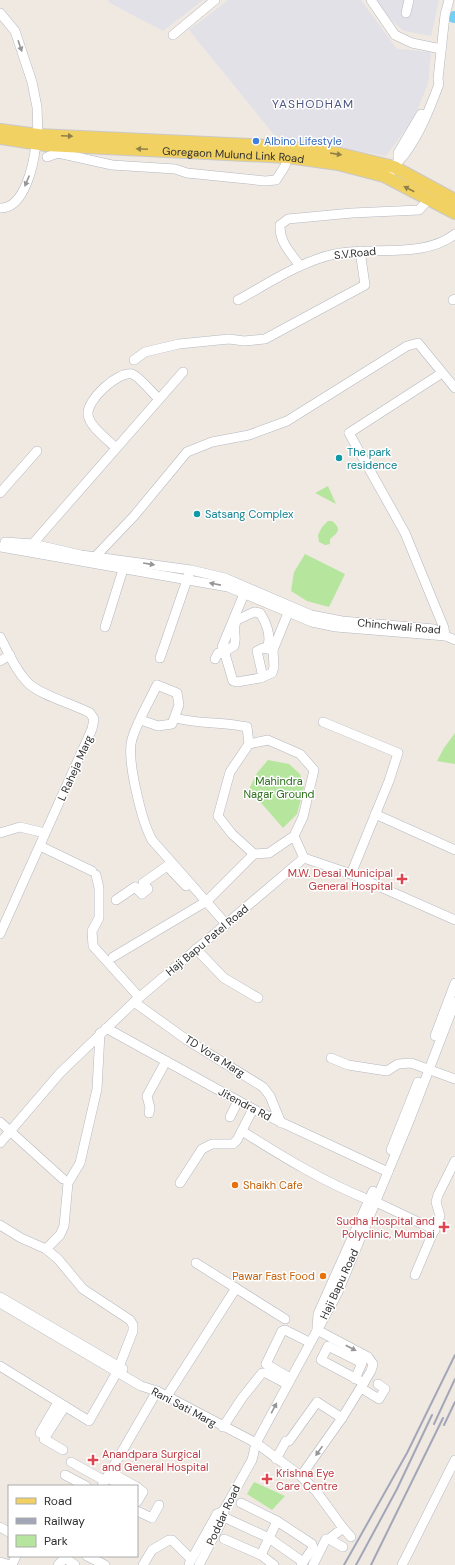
<svg xmlns="http://www.w3.org/2000/svg" width="455" height="1565" font-family="'DM Sans',sans-serif">
<rect width="100%" height="100%" fill="#efe9e1"/>
<!-- industrial -->
<g fill="#e3e1e8">
<path d="M109,0H203L163,31L108,2Z"/>
<path d="M228,0H361L397,49L431,52L428,84L414,118L386,156L275,136L189,30Z"/>
<path d="M376,0H439L431,36L404,31L394,23Z"/>
</g>
<!-- green -->
<g fill="#b6e59e">
<path d="M328,486L336,504L315,493Z"/>
<path d="M328,521H332C342,529 338,533 330,539V544L325,545L319,542L318,535L322,527Z"/>
<path d="M305,554L345,574L329,607L307,601L291,591L294,572Z"/>
<path d="M455,733V764L437,761L444,748Z"/>
<path d="M268,760L289,764L300,774L304,787L297,814L283,828L249,789L257,773Z"/>
<path d="M254,1482L285,1496L272,1510L247,1494Z"/>
</g>
<g fill="none" stroke-linecap="round" stroke-linejoin="round">
<!-- river -->
<path stroke="#75cff0" stroke-width="12" d="M454,17H455"/>
<!-- minor casing -->
<g stroke="#b4b7c1" stroke-width="10">
<g id="minor">
<path d="M371,0L395,35L412,43L441,49"/>
<path d="M0,13L15,31L32,82L37,107L38,135"/>
<path d="M406,13L409,0"/>
<path d="M173,35L215,0"/>
<path d="M47,157L58,153L112,165L175,169L187,173L265,181L276,180L285,166L288,157"/>
<path d="M398,160V153L421,114"/>
<path d="M391,172C395,165 399,161 404,155C420,134 430,108 439,84L438,79L445,15L449,0"/>
<path d="M0,208C25,209 34,163 36,143"/>
<path d="M300,266C291,253 279,242 280,225L288,219L352,213L419,210L429,199"/>
<path d="M238,300C269,283 301,261 335,254C372,246 424,259 455,234"/>
<path d="M453,300L455,299"/>
<path d="M134,360L145,352L179,344L229,339L244,341L265,339L365,285L360,251"/>
<path d="M442,373L349,433L405,533L444,628L445,636"/>
<path d="M116,448C107,439 90,427 88,415C86,400 118,371 132,374C139,376 153,394 159,399"/>
<path d="M0,493L37,451"/>
<path d="M5,542L33,544L81,555L191,570L225,578L311,615L342,621L434,629"/>
<path d="M0,547L228,587L312,622L336,627L446,636L455,640"/>
<path d="M29,548L183,372"/>
<path d="M93,559L134,516L187,452L212,442L249,435L287,421L407,346L418,343L455,388"/>
<path d="M105,627L125,563"/>
<path d="M0,637C9,653 15,670 28,683C40,695 73,704 90,713L94,719L92,729L0,934"/>
<path d="M268,645C271,635 266,622 260,613L254,612L237,620C231,628 238,637 234,646L227,650L225,654L233,681L237,682L260,678L272,673L274,667L273,650L290,608"/>
<path d="M222,647L246,589"/>
<path d="M160,658L189,574"/>
<path d="M215,659L218,653L225,654"/>
<path d="M0,661L10,655"/>
<path d="M263,677L257,651L263,648L273,650"/>
<path d="M175,718C199,724 223,722 247,727L249,744"/>
<path d="M141,720L158,726L172,724L179,705L177,693L157,685C149,702 138,720 132,739C126,759 142,822 152,840L226,924"/>
<path d="M323,722L398,753L389,781L351,874"/>
<path d="M268,740L300,754L314,770L303,817L294,836L269,853L254,854L232,834L218,816L230,772L249,744Z"/>
<path d="M375,814L455,850"/>
<path d="M0,833L20,827L45,833"/>
<path d="M294,836L304,858"/>
<path d="M40,846L92,871"/>
<path d="M96,875L99,888V918L92,931L93,946L139,997"/>
<path d="M116,900L135,887L142,894L148,889L143,883L167,866L186,886"/>
<path d="M196,949L224,978L258,998"/>
<path d="M113,957L207,901L254,854"/>
<path d="M134,1002L187,1040L263,1087L270,1096L281,1123"/>
<path d="M106,1028L253,1109L388,1172"/>
<path d="M435,1036L455,983"/>
<path d="M331,1058L348,1065L387,1071L398,1064L411,1063L455,1079"/>
<path d="M149,1113L150,1108L147,1096L166,1061"/>
<path d="M230,1117L238,1101"/>
<path d="M0,1122L63,1179"/>
<path d="M242,1131C283,1157 324,1182 369,1200"/>
<path d="M0,1143L60,1073L134,1002L304,858L351,874L455,920"/>
<path d="M391,1150L418,1082"/>
<path d="M180,1183L202,1149L212,1144H233L237,1140L253,1109"/>
<path d="M376,1202L435,1230"/>
<path d="M0,1225L21,1238L46,1249L58,1259L83,1289L130,1320L133,1325V1331L117,1372L89,1421L0,1366"/>
<path d="M46,1249L60,1235L64,1226L68,1183L80,1163L97,1089L100,1033"/>
<path d="M196,1263L285,1319"/>
<path d="M415,1275L440,1216L436,1202L438,1195L455,1161"/>
<path d="M0,1297L123,1369"/>
<path d="M0,1303L141,1386L157,1391L256,1443L301,1476L316,1491L343,1528L329,1539"/>
<path d="M317,1328L318,1314L373,1191"/>
<path d="M290,1378L266,1364L282,1331L285,1330L309,1342"/>
<path d="M355,1379L362,1363L328,1346L321,1360L364,1383"/>
<path d="M361,1388L379,1399L385,1389L378,1384"/>
<path d="M167,1396L236,1288"/>
<path d="M223,1427L242,1398L262,1373H266L287,1384"/>
<path d="M40,1433L58,1402"/>
<path d="M63,1450L44,1439L65,1406"/>
<path d="M276,1459L286,1441H289L317,1402L342,1418"/>
<path d="M71,1462L105,1481"/>
<path d="M110,1472L135,1486"/>
<path d="M65,1475L86,1486"/>
<path d="M301,1476L342,1418L371,1371L373,1364L368,1357L317,1330"/>
<path d="M107,1477L121,1486"/>
<path d="M102,1486L157,1391"/>
<path d="M137,1487L143,1492L137,1502"/>
<path d="M241,1503L277,1521L312,1544L313,1548L301,1565"/>
<path d="M137,1511L152,1518L159,1505"/>
<path d="M217,1514L269,1538L303,1562"/>
<path d="M0,1527L9,1532"/>
<path d="M343,1528L351,1537"/>
<path d="M224,1539L261,1555L274,1565"/>
<path d="M261,1555L277,1521"/>
<path d="M87,1556L105,1565"/>
<path d="M65,1558L75,1565"/>
<path d="M0,1562L10,1565"/>
<path d="M189,1564L217,1514L223,1511"/>
<path d="M12,1565L16,1556"/>
<path d="M58,1565L67,1556"/>
<path d="M143,1565L152,1550L169,1540H172L191,1559"/>
<path d="M199,1565L224,1517V1510L252,1460L256,1443L338,1292L410,1119L455,1002"/>
<path d="M313,1565L326,1539H329L343,1547"/>
<path d="M402,1565L455,1460"/>
</g>
</g>
<!-- major casing -->
<g stroke="#c9c9c9" stroke-width="14">
<g id="major">
<path d="M0,130L38,135L291,147L340,154L394,167L455,200"/>
<path id="s1" d="M0,138L46,145L288,157L338,164L384,176L455,213"/>
</g>
</g>
<!-- minor -->
<use href="#minor" stroke="#fff" stroke-width="9"/>
<!-- major -->
<use href="#major" stroke="#f2d163" stroke-width="12"/>
<!-- rail -->
<g stroke="#a3a6b8" stroke-width="2">
<path d="M434,1424L455,1379"/>
<path d="M444,1425L455,1402"/>
<path d="M344,1565L407,1453L455,1355"/>
<path d="M356,1565L397,1489L432,1415"/>
<path d="M371,1565L443,1418"/>
</g>
</g>
<!-- one-way arrows -->
<defs><path id="oneway-solid" d="M-6-.8H1V-3.2L6.5 0L1 3.2V.8H-6Z"/></defs>
<g fill="#969696">
<use href="#oneway-solid" transform="translate(20 46) rotate(71)"/>
<use href="#oneway-solid" transform="translate(27 181) rotate(113)"/>
<use href="#oneway-solid" transform="translate(149 564) rotate(9)"/>
<use href="#oneway-solid" transform="translate(215 584) rotate(-169)"/>
<use href="#oneway-solid" transform="translate(351 1348) rotate(28)"/>
<use href="#oneway-solid" transform="translate(274 1408) rotate(-62)"/>
<use href="#oneway-solid" transform="translate(319 1451) rotate(125)"/>
</g>
<g fill="#908048">
<use href="#oneway-solid" transform="translate(67 136) rotate(3)"/>
<use href="#oneway-solid" transform="translate(142 149) rotate(-177)"/>
<use href="#oneway-solid" transform="translate(336 154) rotate(9)"/>
<use href="#oneway-solid" transform="translate(409 189) rotate(-153)"/>
</g>
<!-- markers -->
<circle fill="#3f7fe0" stroke="#fff" stroke-width="1.5" cx="256" cy="141" r="4"/>
<g fill="#0f9aa8" stroke="#fff" stroke-width="1.5">
<circle cx="339" cy="458" r="4"/>
<circle cx="197" cy="514" r="4"/>
</g>
<g fill="#e0444e" stroke="#fff" stroke-width="1.5">
<path d="M400 873h4v4h4v4h-4v4h-4v-4h-4v-4h4z"/>
<path d="M442 1221h4v4h4v4h-4v4h-4v-4h-4v-4h4z"/>
<path d="M91 1454h4v4h4v4h-4v4h-4v-4h-4v-4h4z"/>
<path d="M265 1473h4v4h4v4h-4v4h-4v-4h-4v-4h4z"/>
</g>
<g fill="#e8710a" stroke="#fff" stroke-width="1.5">
<circle cx="235" cy="1185" r="4"/>
<circle cx="323" cy="1276" r="4"/>
</g>
<g text-anchor="middle" stroke-width="3" stroke-linejoin="round" paint-order="stroke">
<!-- shop labels -->
<g font-size="11" fill="#366cbe" stroke="#fff" text-anchor="start">
<text x="264" y="145">Albino Lifestyle</text>
</g>
<!-- street labels -->
<g font-size="11" fill="#2e2e2e" stroke="#fff">
<text dy="4" stroke="none"><textPath href="#s1" startOffset="234">Goregaon Mulund Link Road</textPath></text>
<text transform="translate(355 253) rotate(-6)" y="4">S.V.Road</text>
<text transform="translate(399 626) rotate(5)" y="4">Chinchwali Road</text>
<text transform="translate(75 768) rotate(-66)" y="4">L Raheja Marg</text>
<text transform="translate(207 940) rotate(-40)" y="4">Haji Bapu Patel Road</text>
<text transform="translate(215 1056) rotate(32)" y="4">TD Vora Marg</text>
<text transform="translate(245 1104) rotate(28)" y="4">Jitendra Rd</text>
<text transform="translate(339 1284) rotate(-65)" y="4">Haji Bapu Road</text>
<text transform="translate(184 1407) rotate(28)" y="4">Rani Sati Marg</text>
<text transform="translate(223 1515) rotate(-65)" y="4">Poddar Road</text>
</g>
<!-- culture labels -->
<g font-size="11" fill="#0d838f" stroke="#fff" text-anchor="start">
<text x="347" y="456">The park<tspan x="347" dy="13">residence</tspan></text>
<text x="205" y="518">Satsang Complex</text>
</g>
<!-- park labels -->
<g font-size="11" fill="#2c6e1b" stroke="#fff">
<text x="279" y="785">Mahindra<tspan x="279" dy="13">Nagar Ground</tspan></text>
</g>
<!-- health labels -->
<g font-size="11" fill="#be3a42" stroke="#fff" text-anchor="end">
<text x="393" y="877">M.W. Desai Municipal<tspan x="393" dy="13">General Hospital</tspan></text>
<text x="435" y="1225">Sudha Hospital and<tspan x="435" dy="13">Polyclinic, Mumbai</tspan></text>
<text x="102" y="1458" text-anchor="start">Anandpara Surgical<tspan x="102" dy="13">and General Hospital</tspan></text>
<text x="276" y="1477" text-anchor="start">Krishna Eye<tspan x="276" dy="13">Care Centre</tspan></text>
</g>
<!-- food labels -->
<g font-size="11" fill="#c56008" stroke="#fff" text-anchor="start">
<text x="243" y="1189">Shaikh Cafe</text>
<text x="315" y="1280" text-anchor="end">Pawar Fast Food</text>
</g>
<!-- neighbourhood labels -->
<g font-size="12" letter-spacing="1" fill="#4d5680" stroke="#fff">
<text x="313" y="108">YASHODHAM</text>
</g>
</g>
<!-- legend -->
<rect x="8" y="1485" width="130" height="72" fill="#ffffff" stroke="#ababab"/>
<rect x="16" y="1498" width="20" height="6" fill="#f2d163" stroke="#ababab"/>
<text x="44" y="1505" font-size="12" fill="#2e2e2e">Road</text>
<rect x="16" y="1518" width="20" height="6" fill="#a3a6b8" stroke="#ababab"/>
<text x="44" y="1525" font-size="12" fill="#2e2e2e">Railway</text>
<rect x="16" y="1535" width="20" height="12" fill="#b6e59e" stroke="#ababab"/>
<text x="44" y="1545" font-size="12" fill="#2e2e2e">Park</text>
</svg>
